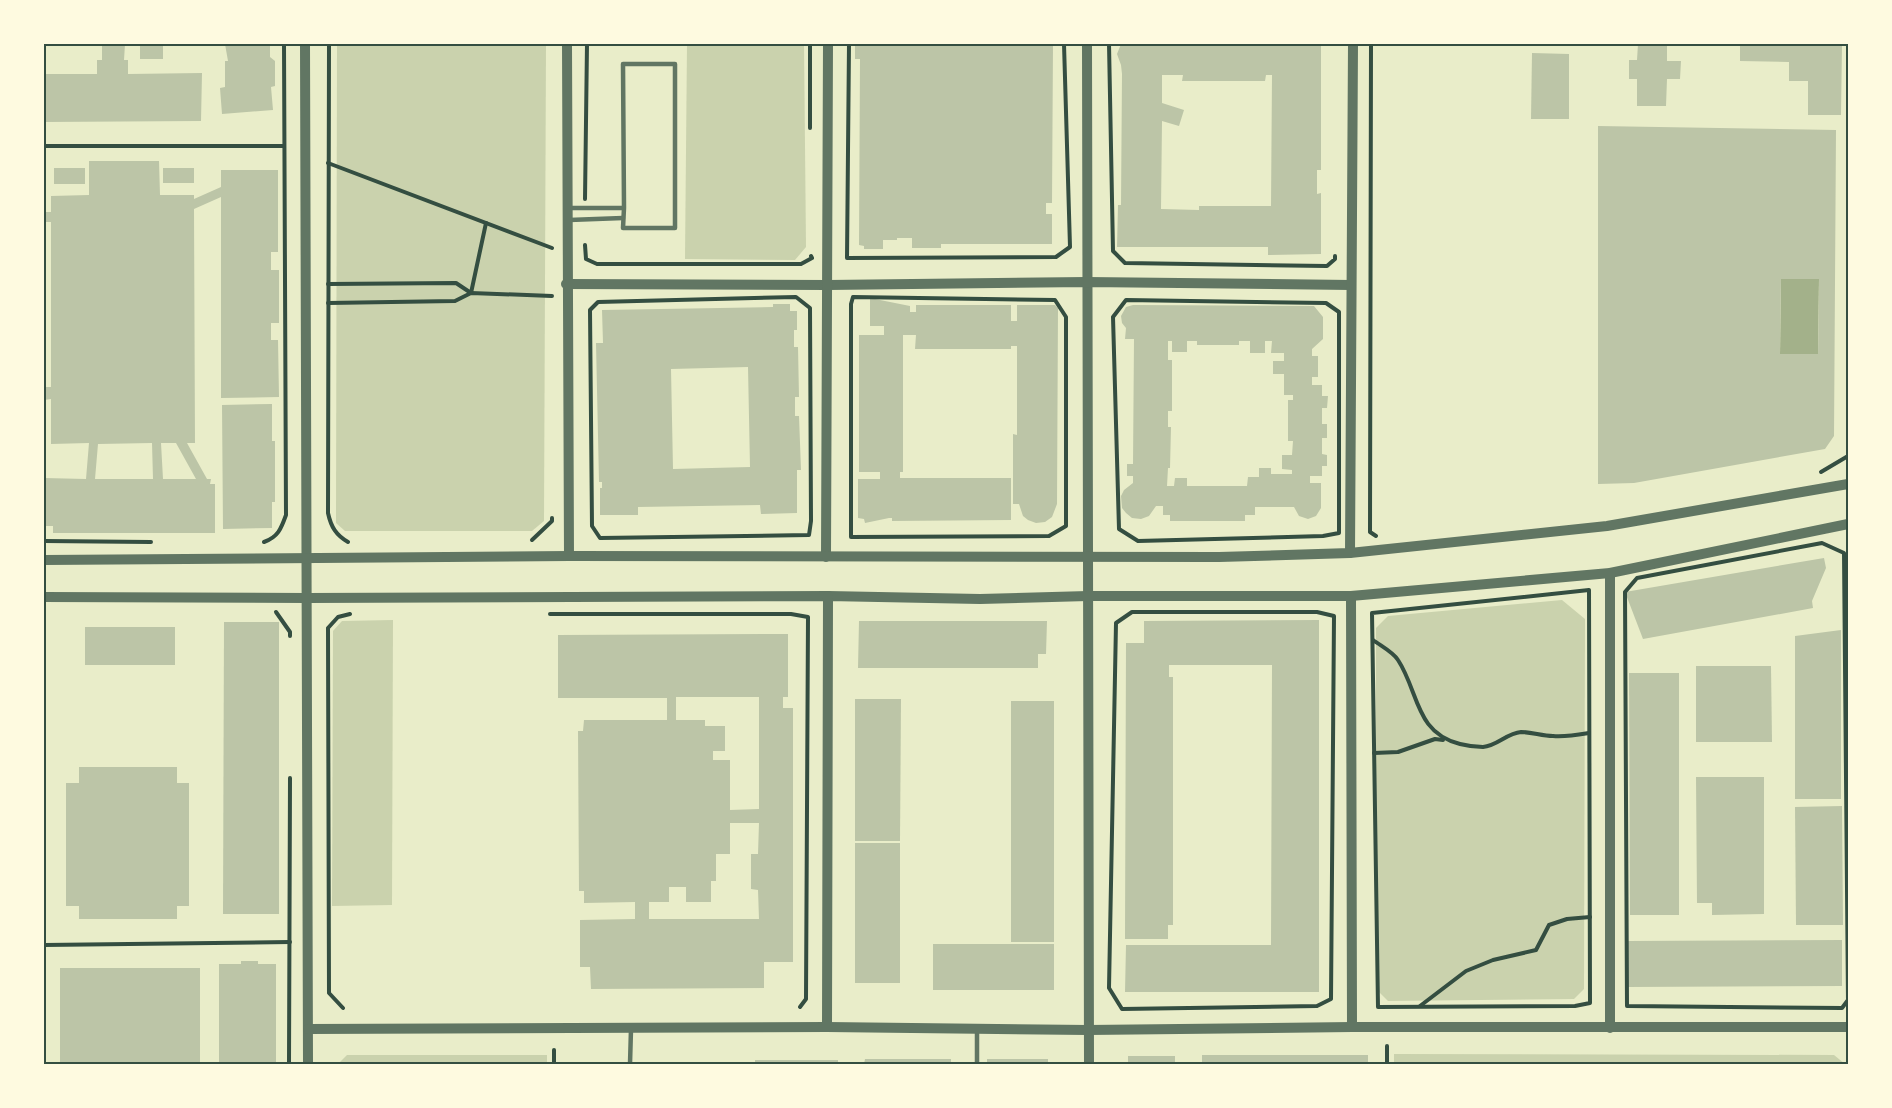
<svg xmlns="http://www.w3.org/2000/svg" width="1892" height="1108" font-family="Inter,sans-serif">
<rect width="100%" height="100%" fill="#e9edc9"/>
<!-- green -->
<g fill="#cad2ad">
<path d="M337,44H546L544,521L532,531H345L336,523Z"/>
<path d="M687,44H804L806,247L795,260L685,259Z"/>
<path d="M1562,600L1585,619L1584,989L1574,999L1388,1001L1376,989V628L1388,616Z"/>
<path d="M393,620L392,905L332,906L333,631L342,621Z"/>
<path d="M1394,1054L1834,1055L1845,1064H1394Z"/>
<path d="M347,1055H547V1064H338Z"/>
</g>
<!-- water -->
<path fill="#a3b18a" d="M1781,279H1819L1818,354H1780Z"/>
<!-- building -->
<g fill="#bcc5a7" fill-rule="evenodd">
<path d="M125,44L124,60H128V74L202,73L201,121L44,122V74H97V60H102V45Z"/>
<rect x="140" y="44" width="23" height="15"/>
<path d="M225,44H270V57L275,61V86L271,87L273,110L222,114L220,88L225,87V61H228Z"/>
<path d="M855,44H1053L1052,203H1046V214H1052V244H941V248H912V238H897V240H883V249H864V246L859,245L860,59H855Z"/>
<path d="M1121,44H1321V170H1317V194L1321,193V254L1268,255V247H1117L1118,205H1121L1122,74L1121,65L1117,54ZM1162,75H1183L1182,81H1265L1266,75H1272L1271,206H1199V210L1161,209L1162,121L1179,126L1184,110L1162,103Z"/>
<path d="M1638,44H1667V61H1681L1680,79H1667L1666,106H1637V79H1629V60H1637Z"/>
<path d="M1740,44H1842L1841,115H1808V81H1789V62L1740,61Z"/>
<path d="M1532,53L1569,54V119H1531Z"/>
<path d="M1598,126L1836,130L1834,436L1825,449L1634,483L1598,484ZM1781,279H1819L1818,354H1780Z"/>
<path d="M89,161H159L160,195H194V199L221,187V170H278V252H271V270H279V323H271V340H278L279,397L221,398V197L194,209L195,443H187L207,479H211L210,484H215V533H53V526H44V478L86,479L89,443L51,444V399L44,400V387H51V222H44V212H51V196L89,195ZM152,443L153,479H95L98,444ZM161,443H176L196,479H163Z"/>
<rect x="54" y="168" width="31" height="16"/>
<rect x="163" y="168" width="31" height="15"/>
<path d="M870,298L910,306V312H916V305H1011V321H1017V305H1055L1058,308L1057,504L1052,517L1045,522L1036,523L1028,520L1023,516L1019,504H1013V434L1017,435V346H1011V349H915L916,335H903V472H900V478H1011V520L892,521V518H889L865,523L864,519L858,518V479H880V472H859V335H884V326H870Z"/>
<path d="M773,304H790V311H797V330H794V347H798L799,397H795V416H799L801,470H797V513L761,514L760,505L638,507V515H600V488H602V482H599L596,343H603L602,310L773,307ZM748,367L750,467L673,469L671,369Z"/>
<path d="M1133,305L1314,306L1323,317V339L1312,349V356H1318V377H1312V385H1322V396H1328L1327,408H1322V424H1327V438H1322V454L1327,455V466H1322V476H1310V483H1321V508L1316,516L1308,519L1299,516L1294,507H1255V515H1245V521H1170V515H1163V506H1156L1149,516L1141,519L1132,518L1126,513L1122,508L1121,496L1124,490L1133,483V476H1127V464H1133L1134,339H1125L1126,328L1122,323L1121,316L1126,307ZM1168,341H1172V352H1187V341H1197V345H1239V341H1250V353H1265V341H1272L1271,353H1284V361H1273V374H1284V395H1293V400H1288V441H1293L1292,455H1282V469L1292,470V474H1271V468H1259V477H1248L1247,486H1187V478H1175L1174,486H1167L1168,468H1170L1171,427H1168V411H1172V360H1168Z"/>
<path d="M272,404V441H275V502H272V528L223,529L222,405Z"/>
<path d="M1824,558L1826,568L1812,601L1813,608L1643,639L1625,592Z"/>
<path d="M1319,620V992H1125L1126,945H1271L1272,665H1169V677H1173V925H1168V939H1125L1126,643H1144V621Z"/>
<path d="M859,621H1047L1046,654H1038V668H858Z"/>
<path d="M224,622H279V914H223Z"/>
<rect x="85" y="627" width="90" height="38"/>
<path d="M1841,630V799H1795V636Z"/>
<path d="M788,634V697H783V708H793V962H764V988L591,989L590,967H580V920L635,919V902L584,903V891H579L578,731H583L584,720H667V698H558V635ZM676,697H759V809L730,810V760H713V751H725V726H705V720H676ZM730,823H759L758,854H751V889L758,890L759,919H649V902H669V887H686V902H711V881H716V854H730Z"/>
<path d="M1696,666H1771L1772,742H1696Z"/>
<path d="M1629,673H1679V915H1630Z"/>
<path d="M855,699H901L900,841H855Z"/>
<rect x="1011" y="701" width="43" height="241"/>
<path d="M79,767H177V783H189V906H177V919H79V906H66V783H79Z"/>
<path d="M1696,777H1764V914L1712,915V903H1697Z"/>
<path d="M1842,806L1843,925H1796L1795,807Z"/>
<rect x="855" y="843" width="45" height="140"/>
<path d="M1842,940V986L1628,987V941Z"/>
<rect x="933" y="944" width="121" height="46"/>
<path d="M241,961H258V964H276V1064H219V964H241Z"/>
<rect x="60" y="968" width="140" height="96"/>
<rect x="1202" y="1055" width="166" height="9"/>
<rect x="1128" y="1056" width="47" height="8"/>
<path d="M865,1059H951V1064H864Z"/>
<rect x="987" y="1059" width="61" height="5"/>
<rect x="755" y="1060" width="83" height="4"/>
</g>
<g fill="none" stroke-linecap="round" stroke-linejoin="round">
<!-- path -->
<g stroke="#344e41" stroke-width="4">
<path d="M329,44L328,513C331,527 336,535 348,542"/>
<path d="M810,44V128"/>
<path d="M849,44L847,258L1056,257L1070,247L1064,44"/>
<path d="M1109,44L1113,251L1125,263L1327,266L1335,259V256"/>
<path d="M1371,44L1370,532L1376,536"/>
<path d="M44,146H284"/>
<path d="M328,163L552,248"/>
<path d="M585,199L587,44"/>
<path d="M585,245L586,259L597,264H801L812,258L811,256"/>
<path d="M328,284L456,283L471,293L486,223"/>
<path d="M796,297L810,308L811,521L809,535L600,538L592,526L590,310L598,302Z"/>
<path d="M853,297L1055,300L1066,317V526L1049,536L851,537V304Z"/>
<path d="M1126,300L1326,303L1339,312V533L1323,536L1138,541L1119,529L1113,317Z"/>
<path d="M328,303L455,301L471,293L552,296"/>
<path d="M1821,472L1848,456"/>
<path d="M532,540L552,521V518"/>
<path d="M44,541L151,542"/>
<path d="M264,542C278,537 281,529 286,515L284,44"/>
<path d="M1822,543L1844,553L1848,1000L1842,1008L1627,1006L1625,592L1637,578Z"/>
<path d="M1589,590L1590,1003L1575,1006L1378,1007L1372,613Z"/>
<path d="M276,612L290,632V636"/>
<path d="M1132,612H1317L1334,616L1331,999L1317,1006L1122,1009L1109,988L1116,623Z"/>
<path d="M550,614H791L808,617L806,999L800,1007"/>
<path d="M1373,640C1381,646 1393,652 1398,660C1419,692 1415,733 1460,744C1468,746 1475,747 1483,747C1497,746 1507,733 1521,732C1532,732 1542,736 1553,736C1566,737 1577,735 1589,733"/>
<path d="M1374,753L1398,752L1435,739L1443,740"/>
<path d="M44,945L290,942"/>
<path d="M1420,1006L1466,971L1493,960L1536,950L1549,925L1567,919L1590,917"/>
<path d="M343,1008L329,993L328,628L338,617L350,614"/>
<path d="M1387,1046V1064"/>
<path d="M554,1050V1064"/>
<path d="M289,1064L290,778"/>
</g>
<!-- service -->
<g stroke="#617663" stroke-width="4.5">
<path d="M569,208H624L623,64H675V228H623L624,208"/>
<path d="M569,220L623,218"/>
<path d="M630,1064L631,1029"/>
<path d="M977,1064V1028"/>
</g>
<!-- tertiary -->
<g stroke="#617663" stroke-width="10">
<path d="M305,44L308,1064"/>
<path d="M567,44L569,556"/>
<path d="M1087,44L1089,1064"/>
<path d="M566,284L828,285L1087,282L1351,285"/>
<path d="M1350,553L1353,44"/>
<path d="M826,557L828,44"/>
<path d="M44,560L569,556L1219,557L1350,553L1607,526L1848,484"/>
<path d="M1610,573V1028"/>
<path d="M1351,596L1352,1027"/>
<path d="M44,597L307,598L828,596L980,599L1088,596H1351L1610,573L1848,524"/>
<path d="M827,1027L828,596"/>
<path d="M308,1029L827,1027L1088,1030L1352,1027H1848"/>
</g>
</g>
<!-- border -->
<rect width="1892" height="1108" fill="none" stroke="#fefae0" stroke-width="90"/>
<rect x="45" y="45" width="1802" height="1018" fill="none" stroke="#344e41" stroke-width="2"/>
</svg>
